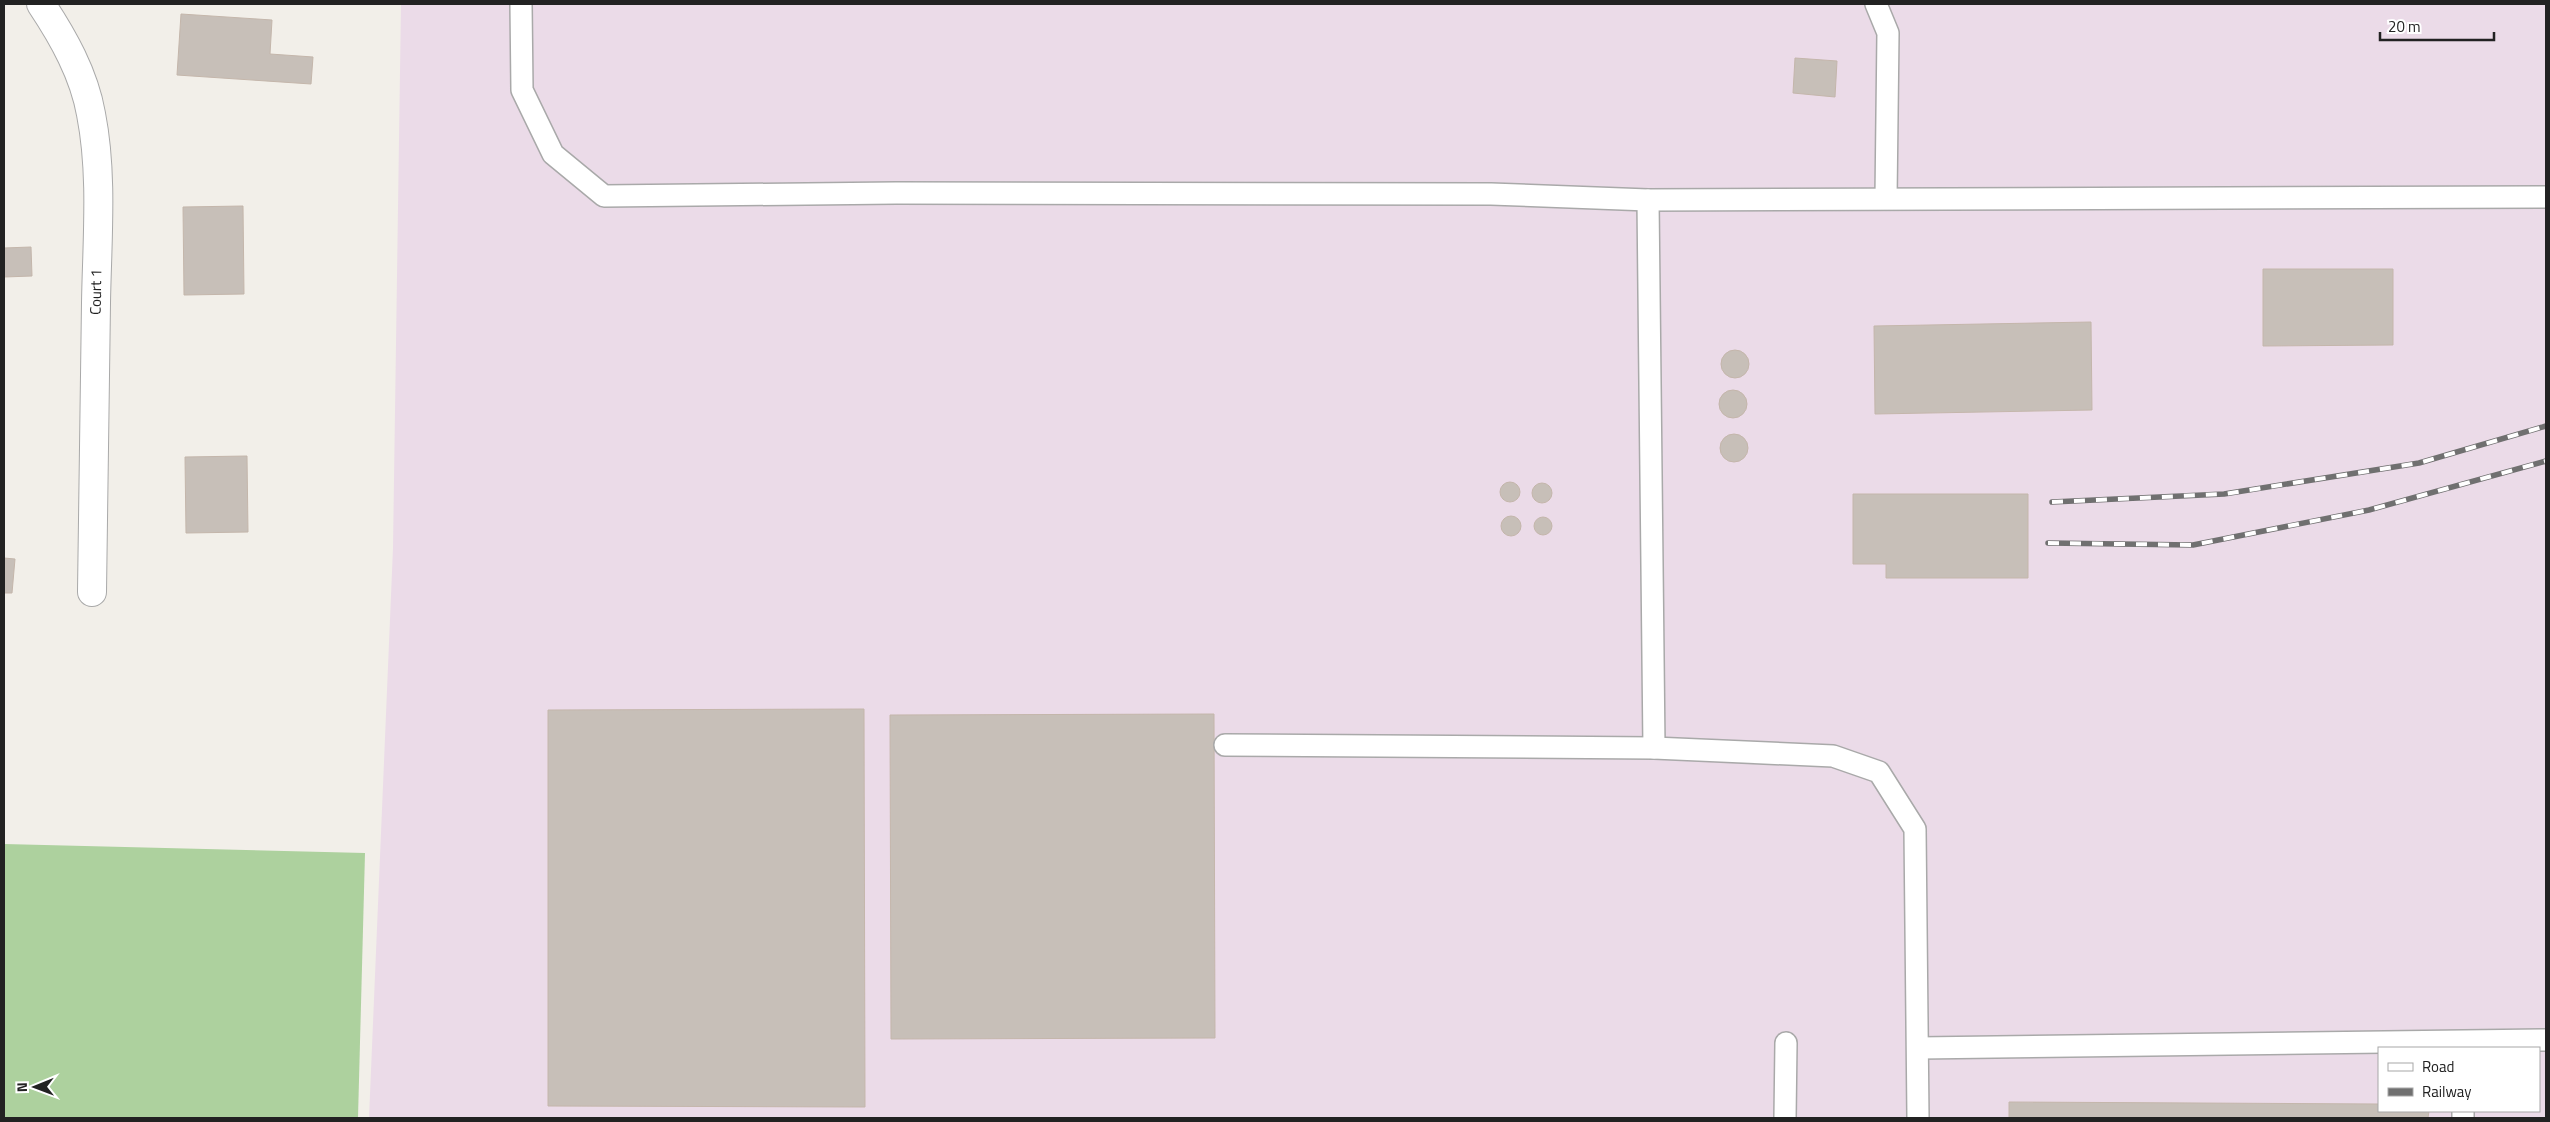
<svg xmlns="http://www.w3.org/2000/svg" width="2550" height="1122" font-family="'Titillium Web',sans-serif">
<rect width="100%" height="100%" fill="#f2efe9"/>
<!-- industrial -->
<path fill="#ebdbe8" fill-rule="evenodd" d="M401,4H2546V1118H369L393,548ZM2379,1048H2539V1111H2379Z"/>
<!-- forest -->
<path fill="#add19e" d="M4,844L365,853L358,1118H4Z"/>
<!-- building -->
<g fill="#c7bfb8" stroke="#c4b6ab">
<path d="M181,14L272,20L270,54L313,57L311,84L177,75Z"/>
<path d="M1795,58L1837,61L1835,97L1793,93Z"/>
<path d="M243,206L244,294L184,295L183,207Z"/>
<path d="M31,247L32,276L4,277V248Z"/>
<path d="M2263,269H2393V345L2263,346Z"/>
<path d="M2091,322L2092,410L1875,414L1874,326Z"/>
<circle cx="1735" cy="364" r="14"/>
<circle cx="1733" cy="404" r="14"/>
<circle cx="1734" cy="448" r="14"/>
<path d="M247,456L248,532L186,533L185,457Z"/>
<circle cx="1510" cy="492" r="10"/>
<circle cx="1542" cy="493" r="10"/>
<path d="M1853,494H2028V578H1886V564H1853Z"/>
<circle cx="1511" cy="526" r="10"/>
<circle cx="1543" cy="526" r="9"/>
<path d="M4,558L15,559L12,593H4Z"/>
<path d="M864,709L865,1107L548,1106V710Z"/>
<path d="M1214,714L1215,1038L891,1039L890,715Z"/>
<path d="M2009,1102L2379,1104V1111H2429L2428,1118H2009Z"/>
</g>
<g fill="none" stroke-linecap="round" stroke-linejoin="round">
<!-- service casing -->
<g stroke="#a9a9a9" stroke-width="24">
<g id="service">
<path d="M521,4L522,90L553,154L604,196L896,193L1491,194L1648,200L2546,197"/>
<path d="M1876,4L1888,33L1886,198"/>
<path d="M1648,200L1654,748"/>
<path d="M1225,745L1654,748L1833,756L1879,772L1915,829L1918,1118"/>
<path d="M1919,1048L2546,1040"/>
<path d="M1785,1118L1786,1043"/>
<path d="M2463,1118V1111"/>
</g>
</g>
<!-- minor casing -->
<g stroke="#a9a9a9" stroke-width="30">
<path id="minor" d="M41,4C63,37 84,74 91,114C103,175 97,241 96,303C95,399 93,496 92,592"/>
</g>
<!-- service -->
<use href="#service" stroke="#fff" stroke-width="21"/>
<!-- minor -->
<use href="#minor" stroke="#fff" stroke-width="28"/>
<!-- rail casing -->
<g stroke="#707070" stroke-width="5.5">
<g id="rail">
<path d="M2052,502L2224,494L2419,463L2546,426"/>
<path d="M2048,543L2193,545L2369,510L2546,461"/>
</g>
</g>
<!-- rail -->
<use href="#rail" stroke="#fff" stroke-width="4" stroke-dasharray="11" stroke-linecap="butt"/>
</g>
<g text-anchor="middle" stroke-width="5" stroke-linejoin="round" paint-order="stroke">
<!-- street labels -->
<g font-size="15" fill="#222" stroke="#fff">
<text transform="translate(96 292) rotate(-89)" y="5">Court 1</text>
</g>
</g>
<!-- border -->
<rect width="2550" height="1122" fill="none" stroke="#222222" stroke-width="10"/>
<!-- legend -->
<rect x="2378" y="1047" width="162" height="65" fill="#ffffff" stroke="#a7a7a7"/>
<rect x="2388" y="1063" width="25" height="8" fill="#ffffff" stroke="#a7a7a7"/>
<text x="2422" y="1072" font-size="15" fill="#222222">Road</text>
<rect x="2388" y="1088" width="25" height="8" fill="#707070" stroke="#a7a7a7"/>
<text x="2422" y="1097" font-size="15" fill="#222222">Railway</text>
<!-- north arrow -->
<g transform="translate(35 1087) rotate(269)" stroke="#ffffff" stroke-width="4" paint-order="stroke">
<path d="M0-4L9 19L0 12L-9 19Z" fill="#222222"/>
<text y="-8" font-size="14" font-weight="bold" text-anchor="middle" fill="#222222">N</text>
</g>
<!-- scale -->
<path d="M2380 32v8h114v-8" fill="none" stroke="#222222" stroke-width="2.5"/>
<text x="2388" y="32" font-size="15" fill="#222222" stroke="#ffffff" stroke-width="4" paint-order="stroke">20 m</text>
</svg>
